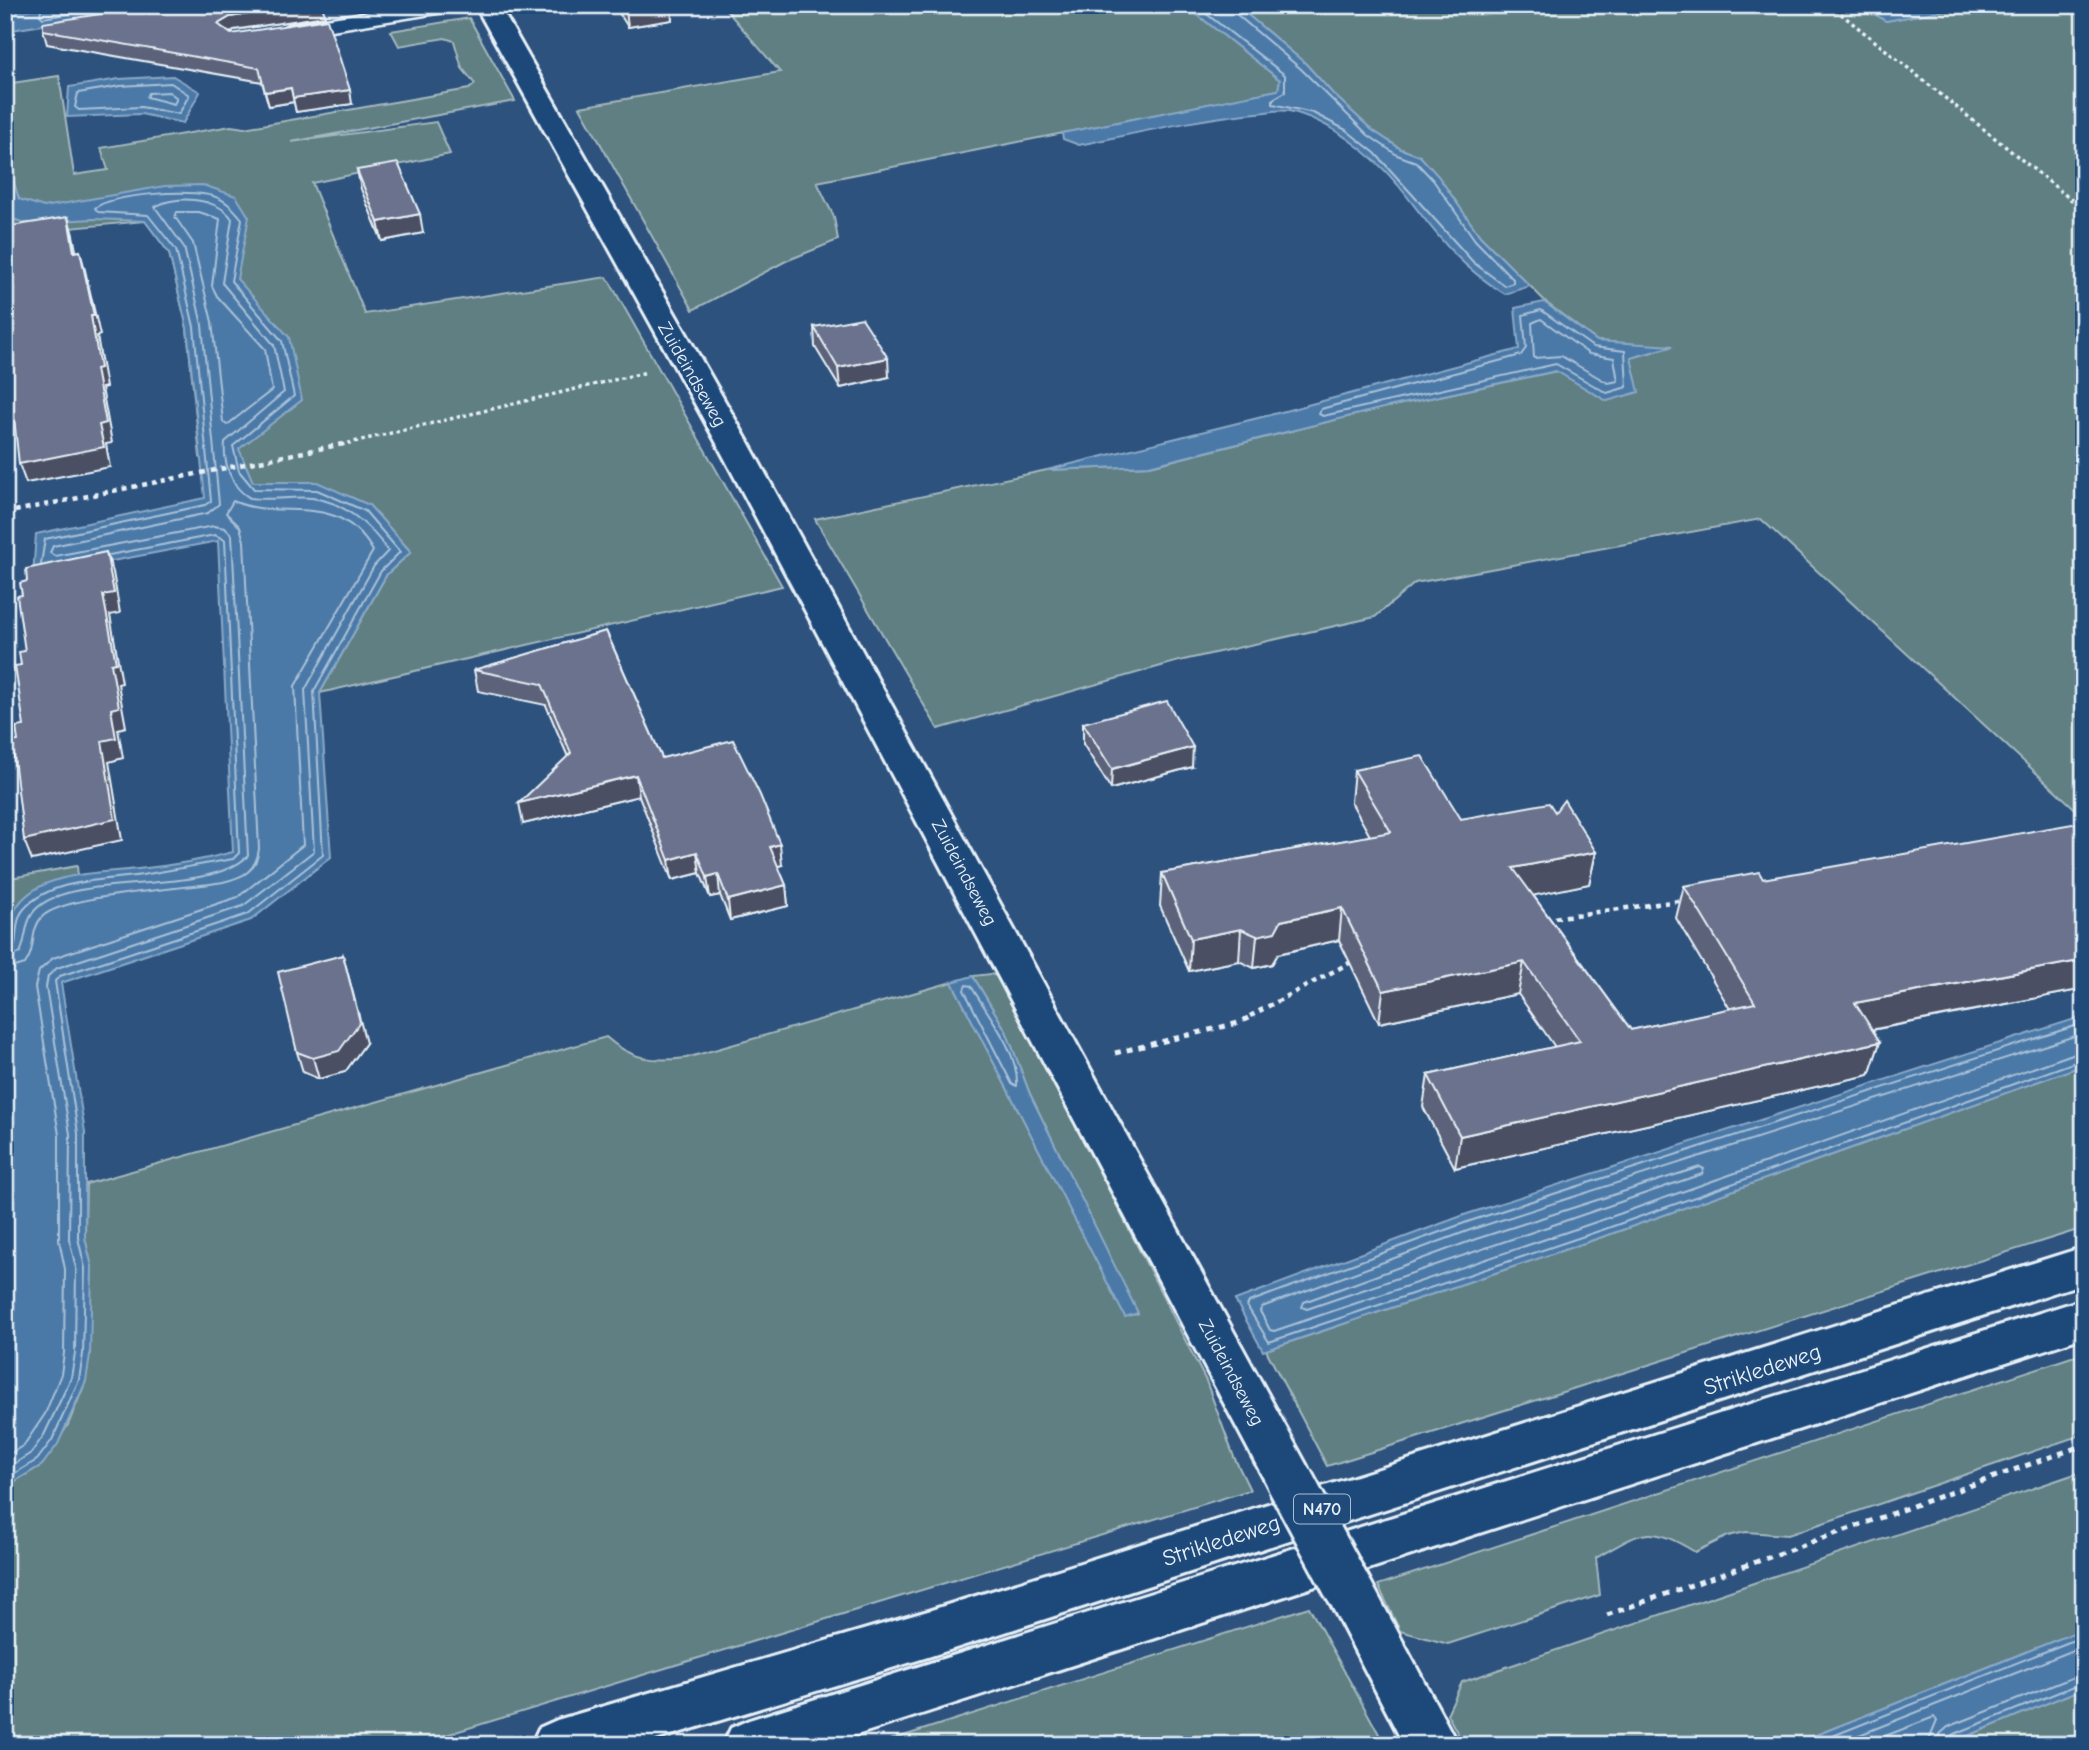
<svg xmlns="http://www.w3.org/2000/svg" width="2089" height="1750" font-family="'Comic Neue',sans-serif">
<rect width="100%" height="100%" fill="#2e527e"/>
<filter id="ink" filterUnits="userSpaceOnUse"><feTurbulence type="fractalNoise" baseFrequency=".0143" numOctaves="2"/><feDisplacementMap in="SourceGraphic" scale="14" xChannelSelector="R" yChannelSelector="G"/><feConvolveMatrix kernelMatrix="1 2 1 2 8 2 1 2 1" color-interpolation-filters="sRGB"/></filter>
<g filter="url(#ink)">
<!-- green -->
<g fill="#5f7f83" stroke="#a4b8be" stroke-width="2">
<path d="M722,5H1185L1280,80L1278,90L1225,101L817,182L834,217L838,240L786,261L693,310L580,107L780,72Z"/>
<path d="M1236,5H1909L1872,12L1886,21L1972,5H2084V817L1761,519L1415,583L1375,617L1179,661L938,729L815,519L1047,470L1150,466L1383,408L1557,371L1607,401L1635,385L1631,358L1670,347L1597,341L1548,304L1480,236L1438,176L1420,156L1401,149L1372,130L1333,94L1306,64Z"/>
<path d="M469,18L515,101L291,142L436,122L450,154L312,183L365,314L607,277L782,586L320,693L387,574L411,552L369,505L317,483L253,482L200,457L187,328L169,253L145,221L5,234V84L59,76L74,175L108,170L101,148L231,126L244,128L469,89L475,84L462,68L454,41L445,38L399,46L391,31Z"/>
<path d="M77,866L78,877L51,883L13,913L5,967V879Z"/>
<path d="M991,974L1001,978L1206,1381L1234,1457L1250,1490L413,1745H5V1487L42,1465L68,1425L86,1381L92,1267L85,1238L86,1184L606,1037C632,1060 653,1062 686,1058L952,982L1125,1316L1137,1314L1030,1094L1006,1031L973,976Z"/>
<path d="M2084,1065V1228L1327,1466L1266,1350L1608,1235Z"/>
<path d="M2084,1353V1434L1788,1535L1746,1532L1728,1536L1695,1552C1647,1523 1642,1532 1596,1558L1600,1595L1448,1644L1400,1631L1378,1585Z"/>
<path d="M2084,1471V1629L1791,1745H1464L1447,1714L1462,1682Z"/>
<path d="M1309,1607L1385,1745H875Z"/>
<path d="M2084,1688V1745H1946Z"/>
</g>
<!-- water -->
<g fill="#4b79a7" stroke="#8aa9c7" stroke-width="2">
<path d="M57,5H167L5,31V13Z"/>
<path d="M1185,5H1236L1306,64L1333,94L1372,130L1401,149L1420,156L1438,176L1480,236L1530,286L1505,294C1454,263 1434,230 1398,185C1372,154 1329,120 1289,111C1280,109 1267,112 1257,113C1198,118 1138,133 1079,145L1063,139L1062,133L1278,90L1280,80Z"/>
<path d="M1909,5H1972L1886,21L1871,12Z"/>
<path d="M173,76L200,92L183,123L141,114L67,117L69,87L119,79Z"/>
<path d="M5,153L19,199L44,207L165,186L203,185L236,196L249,217L237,279L289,337L302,400L239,449L253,482H317L369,505L411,552L387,574L320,693L331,857L251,920L61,983L85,1132V1238L92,1267L90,1355L86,1381L58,1444L42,1465L5,1487V967C8,948 7,921 18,905C42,871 102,873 138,869C169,866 203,860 233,852L218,541L33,576L36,534L205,498L187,328L169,253L145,221L93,219L26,223L5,217Z"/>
<path d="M1544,302L1597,341L1673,346L1631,358L1639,392L1607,401L1556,371L1383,408L1149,466L1047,470L1266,416L1519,349L1515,308Z"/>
<path d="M973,976L1006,1031L1030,1094L1138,1313L1125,1317L952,982Z"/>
<path d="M2084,1016V1065L1608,1235L1266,1350L1263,1351L1235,1300L1467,1214Z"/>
<path d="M2084,1629V1688L1946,1745H1791Z"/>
</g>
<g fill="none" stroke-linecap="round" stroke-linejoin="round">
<!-- shore -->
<g stroke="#a9c1d8" stroke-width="2">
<path d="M42,5L40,15L43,18L123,5"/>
<path d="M1195,5L1285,75V92L1273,99V104L1313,113L1346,130L1375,153L1474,263L1505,286L1513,283V279L1475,240L1433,180L1416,162L1397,155L1368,135L1301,69L1235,13L1232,5"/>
<path d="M171,83L189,95L179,114L141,107L79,110L75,107L78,93L120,86Z"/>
<path d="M169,92L177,98L174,104L147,97L149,93Z"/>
<path d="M177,212H199L220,219L212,286L217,296L265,349L272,390L227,425L223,422L212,322L193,243L175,217Z"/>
<path d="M1541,310L1593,347L1625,351L1627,387L1607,393L1556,364L1323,416L1319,414L1321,409L1521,355L1526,348L1523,315Z"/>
<path d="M1541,319L1589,354L1614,358L1618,381L1608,383L1561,356L1534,358L1532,323Z"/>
<path d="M5,950L15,945C17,933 16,918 24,909C51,878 105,881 142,875C172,870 203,864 233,859L239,853L225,540L215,535L109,555"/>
<path d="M5,959L20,953C27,939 24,920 37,908C79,870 203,898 248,856L232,535L225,528L214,526L55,556L50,553L53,546L208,513L219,504L202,325L184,247L155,207C175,194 219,198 232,219L222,283L274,345L284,392L225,442C223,462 231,488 250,498C271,501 291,496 312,498C343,501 371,526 388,551L374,566L305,690L314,851L243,906L57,968L48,976L46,987L70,1134L69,1239L76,1268L75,1353L71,1378L44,1435L31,1453L5,1470"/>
<path d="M5,970L25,964C36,950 30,931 41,918C62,894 186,889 223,882C243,877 256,872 259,849L244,541L240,527L226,513L233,501C282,523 337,488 373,551L295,686L303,845L238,897L53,958L39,971L35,987L59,1135V1240L65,1269L64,1353L61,1374L45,1414L24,1445L5,1457"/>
<path d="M966,985L971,986C988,1015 1019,1051 1017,1086L1012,1084L964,990Z"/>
<path d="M2084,1023L1470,1221L1249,1302L1247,1306L1269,1342L1605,1229L2084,1059"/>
<path d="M2084,1033L1473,1229L1262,1307L1260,1311L1270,1330L1274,1331L1602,1220L2084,1050"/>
<path d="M1700,1167L1704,1169L1702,1174L1307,1309L1302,1307L1304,1302L1476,1239Z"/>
<path d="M5,1479L37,1460L52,1440L79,1380L83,1354L85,1268L78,1238V1133L55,981L60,976L248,914L323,855L314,691L381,571L400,552L365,511L317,490L254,489L239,471L233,446L294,396L282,341L231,281L242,219C234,209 226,200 213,196C190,189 113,194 95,208L98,212L148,215L176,250L194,327L211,501L205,505L45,539L41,564"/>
<path d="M1810,1745L2084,1636"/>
<path d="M1834,1745L2084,1646"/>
<path d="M1862,1745L1934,1717L1937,1721L1927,1745"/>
<path d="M1938,1745L1940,1734L1948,1727L2084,1673"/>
<path d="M1947,1745L1952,1735L2084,1682"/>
</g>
<!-- service casing -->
<g stroke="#e8f1f8" stroke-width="5">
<path id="service" d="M413,5H459L450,11L288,37L278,31L288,25Z"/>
</g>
<!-- tertiary casing -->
<g stroke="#e8f1f8" stroke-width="6">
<g id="tertiary">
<path d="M475,5H499L747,440L1307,1466L1314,1481L1307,1496L1290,1502L1273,1496L715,440Z"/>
<path d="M1348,1567L1366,1573L1458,1745H1404L1323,1589L1330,1573Z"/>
</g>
</g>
<!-- primary casing -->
<g stroke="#e8f1f8" stroke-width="6">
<g id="primary">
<path d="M2084,1247V1283L928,1657L639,1745H531L539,1728L557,1720L928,1611Z"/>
<path d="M2084,1299V1337L826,1745H723L731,1728L749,1720Z"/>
</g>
</g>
<!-- path-far2 -->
<g stroke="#e8f1f8" stroke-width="3.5" stroke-dasharray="3.5 3.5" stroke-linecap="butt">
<path d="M1830,5L2084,210"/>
<path d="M341,445L647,372"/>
</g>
<!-- path-far1 -->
<g stroke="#e8f1f8" stroke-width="4.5" stroke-dasharray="5 5" stroke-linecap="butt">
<path d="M5,513L348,443"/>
<path d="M1545,919L1686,900"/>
<path d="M1250,1016L1353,961"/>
</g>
<!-- path -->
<g stroke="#e8f1f8" stroke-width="5" stroke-dasharray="6 6" stroke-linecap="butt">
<path d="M1115,1053L1238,1023L1254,1015"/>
<path d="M1607,1615L2084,1445"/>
</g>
<!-- service -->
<use href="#service" fill="#1f4a7a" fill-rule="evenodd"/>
<!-- tertiary -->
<use href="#tertiary" fill="#1f4a7a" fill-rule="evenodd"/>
<!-- primary -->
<use href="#primary" fill="#1f4a7a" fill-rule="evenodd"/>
<!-- tertiary-bridge casing -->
<g stroke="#e8f1f8" stroke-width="52" stroke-linecap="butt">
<path id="tertiary-bridge" d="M1290,1481L1348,1589"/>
</g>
<!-- tertiary-bridge -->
<use href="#tertiary-bridge" stroke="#1f4a7a" stroke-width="46"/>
</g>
<!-- wall -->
<g fill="#5c6279" stroke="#e8f1f8" stroke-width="2">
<path d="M614,5H671L672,20L628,27Z"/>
<path d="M325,16L234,30L230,33L352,104L296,112L294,102L269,106L262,82L47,44L43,30Z"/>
<path d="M357,170L423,233L382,241L361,189Z"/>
<path d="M814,327L889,377L840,388L815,347Z"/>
<path d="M606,631L662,758L782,865L778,866L786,885L788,906L730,920L720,895L710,897L700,873L672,880L639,796L523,824L568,757L546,705L478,691L474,670Z"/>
<path d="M1083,723L1192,767L1111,789L1083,744Z"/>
<path d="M1354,770L1461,819L1555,812L1596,852L1589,884L1533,895L1631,1030L1730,1009L1676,918L1684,886L1763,879L2084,830V989L1872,1030L1880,1042L1869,1075L1455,1168L1423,1107L1428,1075L1555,1047L1518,994L1379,1023L1339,940L1278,954L1272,964L1254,968L1239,961L1189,971L1160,906L1162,873L1370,836L1351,802Z"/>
<path d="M366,1043L345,1072L319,1079L303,1072L297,1052Z"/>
</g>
<!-- shaded-wall -->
<g fill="#4b5063" stroke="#e8f1f8" stroke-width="2">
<path d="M304,5H322L325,16L234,30L222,38L218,24L230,17Z"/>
<path d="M652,5H671L672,20L628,27L626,9Z"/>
<path d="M291,88L294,102L269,106L265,92Z"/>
<path d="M350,90L352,104L296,112L293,98Z"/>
<path d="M420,214L423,233L382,241L378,222Z"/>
<path d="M68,217L73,235L80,271L74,252Z"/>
<path d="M80,251L85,270L100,335L97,336L106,387L102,388L112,443L106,444L110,467L26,483L19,464L99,425L96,369L91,316Z"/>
<path d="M888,358L889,377L840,388L838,368Z"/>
<path d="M106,552L113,572L120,613L110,615L122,683L118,684L126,727L118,729L123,758L109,762L122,840L32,860L24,840L102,741L111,709V664L103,595Z"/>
<path d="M1193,747L1192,767L1111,789L1112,769Z"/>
<path d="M636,775L639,796L523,824L519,803Z"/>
<path d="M780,844L782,865L772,868L770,847Z"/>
<path d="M697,852L700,873L672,880L669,860Z"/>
<path d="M1596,852L1589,884L1508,901L1513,868Z"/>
<path d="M718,874L720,895L710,897L707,877Z"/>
<path d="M786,885L788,906L730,920L728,900Z"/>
<path d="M1342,908L1339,940L1278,954L1272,964L1254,968L1257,936L1281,921Z"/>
<path d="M1241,929L1239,961L1189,971L1191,939Z"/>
<path d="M343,955L366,1043L345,1072L319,1079L313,1058Z"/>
<path d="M2084,960V989L1844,1035L1855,1003Z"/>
<path d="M1524,962L1518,994L1379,1023L1383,991Z"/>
<path d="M1880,1042L1869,1075L1455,1168L1460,1136Z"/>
</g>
<!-- building -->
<g fill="#6b728d" stroke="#e8f1f8" stroke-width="2">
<path d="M157,5H304L230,17L218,24L231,34L327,19L350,90L293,98L291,88L265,92L259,68L43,30V23Z"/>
<path d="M623,5H652L626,9Z"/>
<path d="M398,163L420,214L378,222L357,170Z"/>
<path d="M68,217L74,252L80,251L94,316H91L100,368L96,369L106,423L99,425L104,447L19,464L5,333V227Z"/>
<path d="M862,318L888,358L838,368L814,327Z"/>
<path d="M106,552L114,593L103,595L116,663L111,664L119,707L111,709L116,738L102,741L115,819L24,840L12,742L18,741L16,727L24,726L15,666L21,665L19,652L25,651L17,596L22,595L20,583L27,581L26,569Z"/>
<path d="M606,631L662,758L733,740L760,795L780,844L770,847L786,885L728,900L718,874L707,877L697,852L669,860L636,775L519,803L571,753L542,684L474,670Z"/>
<path d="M1167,701L1193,747L1112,769L1083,723Z"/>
<path d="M1422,756L1461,819L1549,803L1555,812L1564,800L1596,852L1513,868L1631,1030L1755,1003L1684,886L1759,872L1763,879L2078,823L2084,830V960L1855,1003L1880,1042L1460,1136L1428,1075L1580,1041L1524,962L1383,991L1342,908L1281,921L1275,932L1257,936L1241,929L1191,939L1162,873L1391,832L1354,770Z"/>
<path d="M343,955L360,1022L339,1051L313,1058L297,1052L278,972Z"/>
</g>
</g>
<g text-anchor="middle" stroke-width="6" stroke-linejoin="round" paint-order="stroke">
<!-- shield labels -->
<rect fill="#1f4a7a" stroke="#acbfd2" stroke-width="2" x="1294" y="1494.5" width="56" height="29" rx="5"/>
<g font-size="18" font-weight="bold" fill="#e8f1f8">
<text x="1322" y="1515">N470</text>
</g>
<!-- street labels -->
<g font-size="19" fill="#e8f1f8" stroke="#1f4a7a">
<text transform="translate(693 374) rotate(60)" y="7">Zuideindseweg</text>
<text transform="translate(965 872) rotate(62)" y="7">Zuideindseweg</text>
<text transform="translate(1232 1372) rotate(62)" y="7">Zuideindseweg</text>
</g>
<!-- near-street labels -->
<g font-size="23" fill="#e8f1f8" stroke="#1f4a7a">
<text transform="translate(1762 1369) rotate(-18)" y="8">Strikledeweg</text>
<text transform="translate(1221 1540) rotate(-18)" y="8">Strikledeweg</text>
</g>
</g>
<!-- margin -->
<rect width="2089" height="1750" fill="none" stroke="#1f4a7a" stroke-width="28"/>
<rect x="14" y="14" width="2061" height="1722" fill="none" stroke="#e8f1f8" stroke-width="2.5" filter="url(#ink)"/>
</svg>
